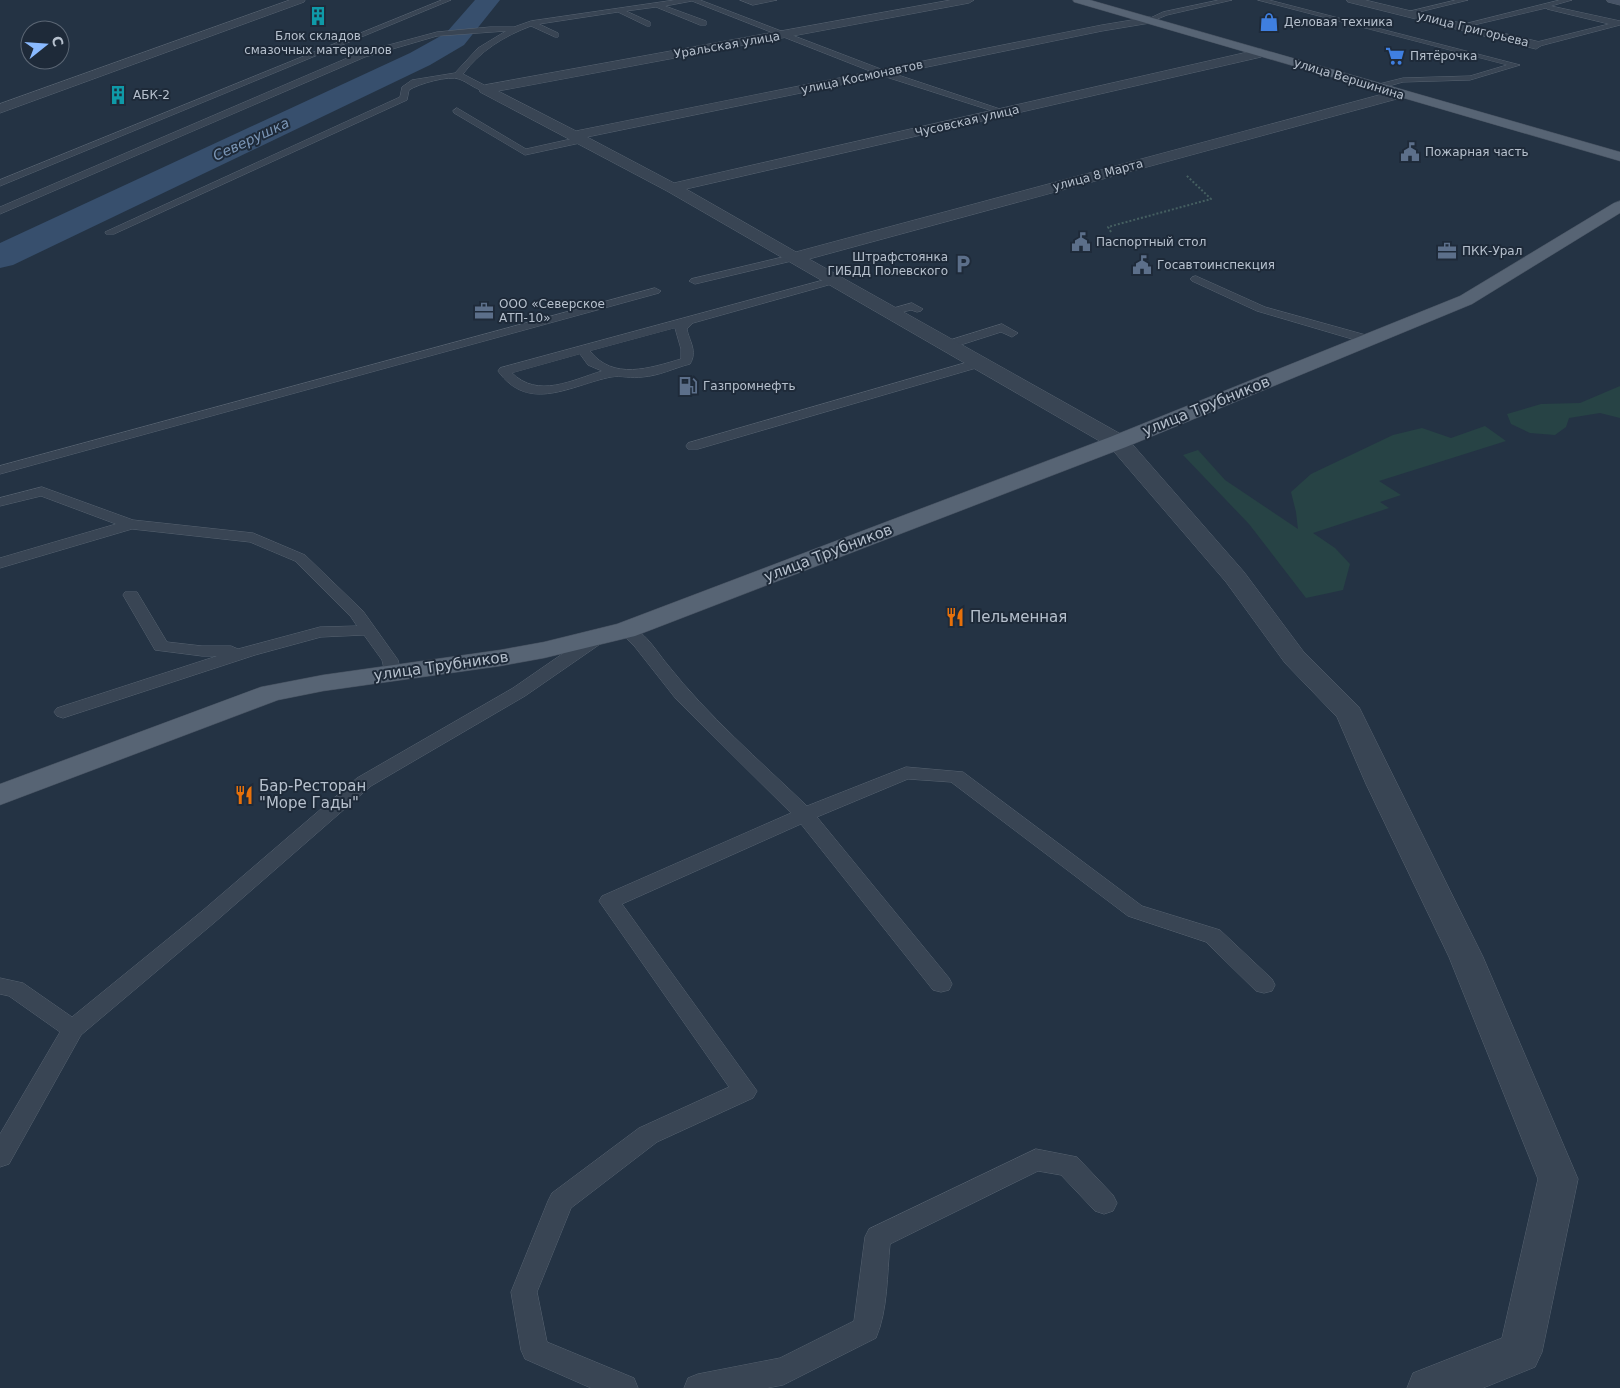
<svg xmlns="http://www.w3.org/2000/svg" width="1620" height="1388" font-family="'DejaVu Sans',sans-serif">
<rect width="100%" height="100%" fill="#243344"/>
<!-- green -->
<g fill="#274345">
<path d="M1620,386V418L1600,413L1569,418L1566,427L1555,435L1530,433L1511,424L1507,414L1541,404L1580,403Z"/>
<path d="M1485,426L1506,441L1379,481L1401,495L1380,502L1389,508L1313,533L1335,548L1350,564L1343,590L1306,598L1249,524L1183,455L1198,450L1225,480L1298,529L1296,512L1291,492L1311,474L1393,435L1422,428L1451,438Z"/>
</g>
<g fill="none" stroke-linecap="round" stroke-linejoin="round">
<!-- river -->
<path fill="#374f6d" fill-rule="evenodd" d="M475,0H500L464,45L430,65L13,265L0,268V243L410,53L446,33Z"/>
<!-- lane casing -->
<g stroke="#576371" stroke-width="1">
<g id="lane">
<path d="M442,0H451L0,186V180Z"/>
<path d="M675,0H700L886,71L1009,112L1002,114L880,75L692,1L665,6L706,21V25H700L656,7L626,11L650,22V26H647L618,12L539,24L558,33V37H555L531,26C504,36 480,51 463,74L488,87V91C478,92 468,82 459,79C449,75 418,84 409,90L407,100L114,234H106L105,232L400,97L402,87L412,80L455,73L478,48L506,31L437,36L365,57L0,214V207L359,53L437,32L490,27H514L531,21Z"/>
<path d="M740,0H777L753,5Z"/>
<path d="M1219,0H1232L1167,15L1150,22L1146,20L1163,12Z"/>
<path d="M1258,0H1269L1520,65L1470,80L1403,82L1378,89L1374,87L1375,85L1403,78L1470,76L1507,65Z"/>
<path d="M1456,0H1468L1407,15L1403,13Z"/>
<path d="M1560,0H1572L1551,6L1620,21V25L1536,47H1533V43L1609,24L1547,9L1546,8L1461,28L1457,26Z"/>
<path d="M457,108L526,149L580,137L585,140L580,143L525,155L454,113L453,111Z"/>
<path d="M796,254L800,255L801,257L800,259L695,284L689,281L691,279Z"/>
<path d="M1196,276L1265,307L1373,337L1375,340L1369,344L1257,311L1192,281L1190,279L1192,277Z"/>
<path d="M835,277L839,278L841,280L839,282L693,323L687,329C689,341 698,351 690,364C674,368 659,376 642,377C632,379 621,375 611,377C571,385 529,414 498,371L500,368ZM675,328L681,349V359C650,368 613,381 590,351ZM580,354L588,365L602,371C572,380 538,399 512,373Z"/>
<path d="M655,288L661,291L659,293L0,474V466Z"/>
<path d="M912,303L923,309L921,311L917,312L911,310L891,315L885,312L887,310Z"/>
<path d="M1002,324L1018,333L1012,337L1001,332L948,349L942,345L944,342Z"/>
<path d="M979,359L985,363L983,366L698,449H688L686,446L688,443Z"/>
<path d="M42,487L133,520L253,533L305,555L363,611L398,660L401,673L398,677L392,678L386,677L382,660L364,635L321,637L255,655L69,716L63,718L57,716L54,712L57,708L217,656H202L155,650L123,595L125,592H137L167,642L202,646H231L238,649L320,627L357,626L351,617L295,561L250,542L132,529L0,568V558L116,524L41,496L0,506V498Z"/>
<path d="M626,625C644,629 656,651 667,664C708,716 759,760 807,806L906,767L963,772L1142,906L1220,930L1272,979L1275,985L1272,991L1264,993L1256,991L1206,942L1128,916L951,782L908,779L817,817L949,978L952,984L949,990L941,992L933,990L801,824L622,904L757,1091L753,1098L657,1142L571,1208L537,1292L547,1342L634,1378L638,1388H591L525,1359L521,1350L511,1292L548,1201L552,1193L639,1128L729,1087L599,901L602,896L791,813L676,699L635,647L618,630L620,626Z"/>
<path d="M600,631L606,632L608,636L606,640L525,696L371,786L215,922L81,1035L9,1164L0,1167V1134L60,1032L9,996L0,994V978L23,983L72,1017L201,912L357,778L513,688L594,632Z"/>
<path d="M1036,1149L1077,1157L1113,1195L1117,1203L1113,1211L1104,1214L1095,1211L1061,1175L1038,1171L890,1244C887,1274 888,1310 876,1338L783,1385L767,1388H684L688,1378L698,1374L780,1358L854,1321L865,1237L869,1229Z"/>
</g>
</g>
<!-- street casing -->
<g stroke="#576371" stroke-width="1">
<g id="street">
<path d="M290,0H305L304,2L0,113V104Z"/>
<path d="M951,0H974L969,3L498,91L576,131L1102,25L1150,17L1156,20L1150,23L1102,31L587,137L674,183L1261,49L1267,53L1261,57L686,189L796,252L1394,91H1404L1406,94L1404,97L809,259L1126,437L1244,572L1303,651L1359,707L1483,957L1578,1179L1542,1352L1535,1367L1483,1388H1407L1413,1373L1502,1338L1538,1179L1449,957L1366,784L1337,717L1285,663L1226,582L1110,447L667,191L480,92L479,89L485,85Z"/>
<path d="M1347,0H1365L1540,42L1542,45L1536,49L1348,2Z"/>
</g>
</g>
<!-- secondary casing -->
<g stroke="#576371" stroke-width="1">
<path id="secondary" d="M1607,0H1620V5L1608,2Z"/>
</g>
<!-- primary casing -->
<g stroke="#434e5d" stroke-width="1">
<g id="primary">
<path d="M1073,0H1090L1620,152V161L1074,2Z"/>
<path d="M1620,201V213L1472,304L1126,447L635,636L544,658L500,666L323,691L278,700L0,805V784L261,687L323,675L500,650L544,642L617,624L1110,437L1460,296L1614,203Z"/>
</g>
</g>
<!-- path -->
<path stroke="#455f61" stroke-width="2" stroke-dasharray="2 2" stroke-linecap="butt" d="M1111,232L1108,227L1211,199L1186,175"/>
<!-- lane -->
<use href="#lane" fill="#394554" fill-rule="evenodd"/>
<!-- street -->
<use href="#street" fill="#394554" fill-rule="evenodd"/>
<!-- secondary -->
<use href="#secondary" fill="#475467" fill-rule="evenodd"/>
<!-- primary -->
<use href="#primary" fill="#576474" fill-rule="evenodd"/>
</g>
<!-- icons -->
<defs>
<g id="building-bare" transform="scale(1.5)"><path d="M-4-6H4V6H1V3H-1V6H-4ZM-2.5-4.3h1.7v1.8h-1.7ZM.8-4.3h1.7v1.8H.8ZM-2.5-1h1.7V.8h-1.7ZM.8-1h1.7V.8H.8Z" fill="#0f9aa8" stroke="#1e2a39" stroke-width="2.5" paint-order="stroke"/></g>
<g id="shop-bare" transform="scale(1.5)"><path d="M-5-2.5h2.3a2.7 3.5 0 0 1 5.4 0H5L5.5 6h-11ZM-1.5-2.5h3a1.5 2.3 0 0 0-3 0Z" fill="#3f7fe0" stroke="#1e2a39" stroke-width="2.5" paint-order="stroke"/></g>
<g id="supermarket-bare" transform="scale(1.5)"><path d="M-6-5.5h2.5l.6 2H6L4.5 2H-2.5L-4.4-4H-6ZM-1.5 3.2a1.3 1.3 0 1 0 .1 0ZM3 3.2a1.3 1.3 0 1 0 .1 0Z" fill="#3f7fe0" stroke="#1e2a39" stroke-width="2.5" paint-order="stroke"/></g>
<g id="civic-bare" transform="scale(1.5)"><path d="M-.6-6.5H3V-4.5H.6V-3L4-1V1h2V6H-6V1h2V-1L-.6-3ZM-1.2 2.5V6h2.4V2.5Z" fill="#5c6f8a" stroke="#1e2a39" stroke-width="2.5" paint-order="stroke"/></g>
<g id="office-bare" transform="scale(1.5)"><path d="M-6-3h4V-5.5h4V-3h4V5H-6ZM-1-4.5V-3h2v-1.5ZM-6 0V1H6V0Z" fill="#5c6f8a" stroke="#1e2a39" stroke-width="2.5" paint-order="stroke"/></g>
<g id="parking-bare" transform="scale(1.5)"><path d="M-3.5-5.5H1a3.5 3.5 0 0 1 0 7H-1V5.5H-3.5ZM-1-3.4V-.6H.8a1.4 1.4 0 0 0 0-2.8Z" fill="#5c6f8a" stroke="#1e2a39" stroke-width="2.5" paint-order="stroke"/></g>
<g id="fuel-bare" transform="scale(1.5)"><path d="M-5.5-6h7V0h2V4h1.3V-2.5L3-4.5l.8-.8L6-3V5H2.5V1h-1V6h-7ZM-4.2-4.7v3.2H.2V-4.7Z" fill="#5c6f8a" stroke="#1e2a39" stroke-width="2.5" paint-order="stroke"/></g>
<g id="restaurant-bare" transform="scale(1.5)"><path d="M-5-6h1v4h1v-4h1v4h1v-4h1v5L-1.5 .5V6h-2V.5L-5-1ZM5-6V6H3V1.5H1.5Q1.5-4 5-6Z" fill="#e8710a" stroke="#1e2a39" stroke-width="2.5" paint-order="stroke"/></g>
</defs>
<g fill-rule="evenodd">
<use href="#building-bare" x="318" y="16"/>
<use href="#shop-bare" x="1269" y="22"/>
<use href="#supermarket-bare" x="1395" y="56"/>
<use href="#building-bare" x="118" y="95"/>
<use href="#civic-bare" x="1410" y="152"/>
<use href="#civic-bare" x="1081" y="242"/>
<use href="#office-bare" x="1447" y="251"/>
<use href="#parking-bare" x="963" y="264"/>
<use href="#civic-bare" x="1142" y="265"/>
<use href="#office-bare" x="484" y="311"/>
<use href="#fuel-bare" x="688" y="386"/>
<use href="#restaurant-bare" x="955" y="617"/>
<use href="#restaurant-bare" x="244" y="795"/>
</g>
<g text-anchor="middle" stroke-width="4" stroke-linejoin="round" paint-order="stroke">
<!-- far-poi labels -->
<g font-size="12" fill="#b6c0cd" stroke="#1e2a39" text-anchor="start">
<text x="1284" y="26">Деловая техника</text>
<text x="318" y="40" text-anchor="middle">Блок складов<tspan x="318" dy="14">смазочных материалов</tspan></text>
<text x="1410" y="60">Пятёрочка</text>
<text x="133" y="99">АБК-2</text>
<text x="1425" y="156">Пожарная часть</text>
<text x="1096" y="246">Паспортный стол</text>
<text x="1462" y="255">ПКК-Урал</text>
<text x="948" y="261" text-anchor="end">Штрафстоянка<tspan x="948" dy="14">ГИБДД Полевского</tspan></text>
<text x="1157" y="269">Госавтоинспекция</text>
<text x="499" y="308">ООО «Северское<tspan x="499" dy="14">АТП-10»</tspan></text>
<text x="703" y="390">Газпромнефть</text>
</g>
<!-- far-street labels -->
<g font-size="12" fill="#b6c0cd" stroke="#1e2a39">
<text transform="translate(1473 29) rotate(14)" y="4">улица Григорьева</text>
<text transform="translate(727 45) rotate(-10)" y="4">Уральская улица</text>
<text transform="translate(862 77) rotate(-12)" y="4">улица Космонавтов</text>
<text transform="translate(1349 79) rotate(17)" y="4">улица Вершинина</text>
<text transform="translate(967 121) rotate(-13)" y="4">Чусовская улица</text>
<text transform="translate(1098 175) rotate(-15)" y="4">улица 8 Марта</text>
</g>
<!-- far-water labels -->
<g font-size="14" font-style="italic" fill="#7c97b7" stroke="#1e2a39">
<text transform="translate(251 139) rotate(-25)" y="5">Северушка</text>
</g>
<!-- street labels -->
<g font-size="15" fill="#b6c0cd" stroke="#1e2a39">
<text transform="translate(1206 406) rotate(-22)" y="5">улица Трубников</text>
<text transform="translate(828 553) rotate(-21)" y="5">улица Трубников</text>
<text transform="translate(441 666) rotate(-8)" y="5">улица Трубников</text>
</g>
<!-- poi labels -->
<g font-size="15" fill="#b6c0cd" stroke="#1e2a39" text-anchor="start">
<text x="970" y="622">Пельменная</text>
<text x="259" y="791">Бар-Ресторан<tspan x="259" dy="17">"Море Гады"</tspan></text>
</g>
</g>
<!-- north arrow -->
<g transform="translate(45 45) rotate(73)"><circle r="24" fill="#1e2a39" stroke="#5b6674"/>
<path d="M0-4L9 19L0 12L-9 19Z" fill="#8abaff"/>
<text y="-8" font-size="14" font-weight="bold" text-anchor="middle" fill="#b6c0cd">С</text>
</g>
</svg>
